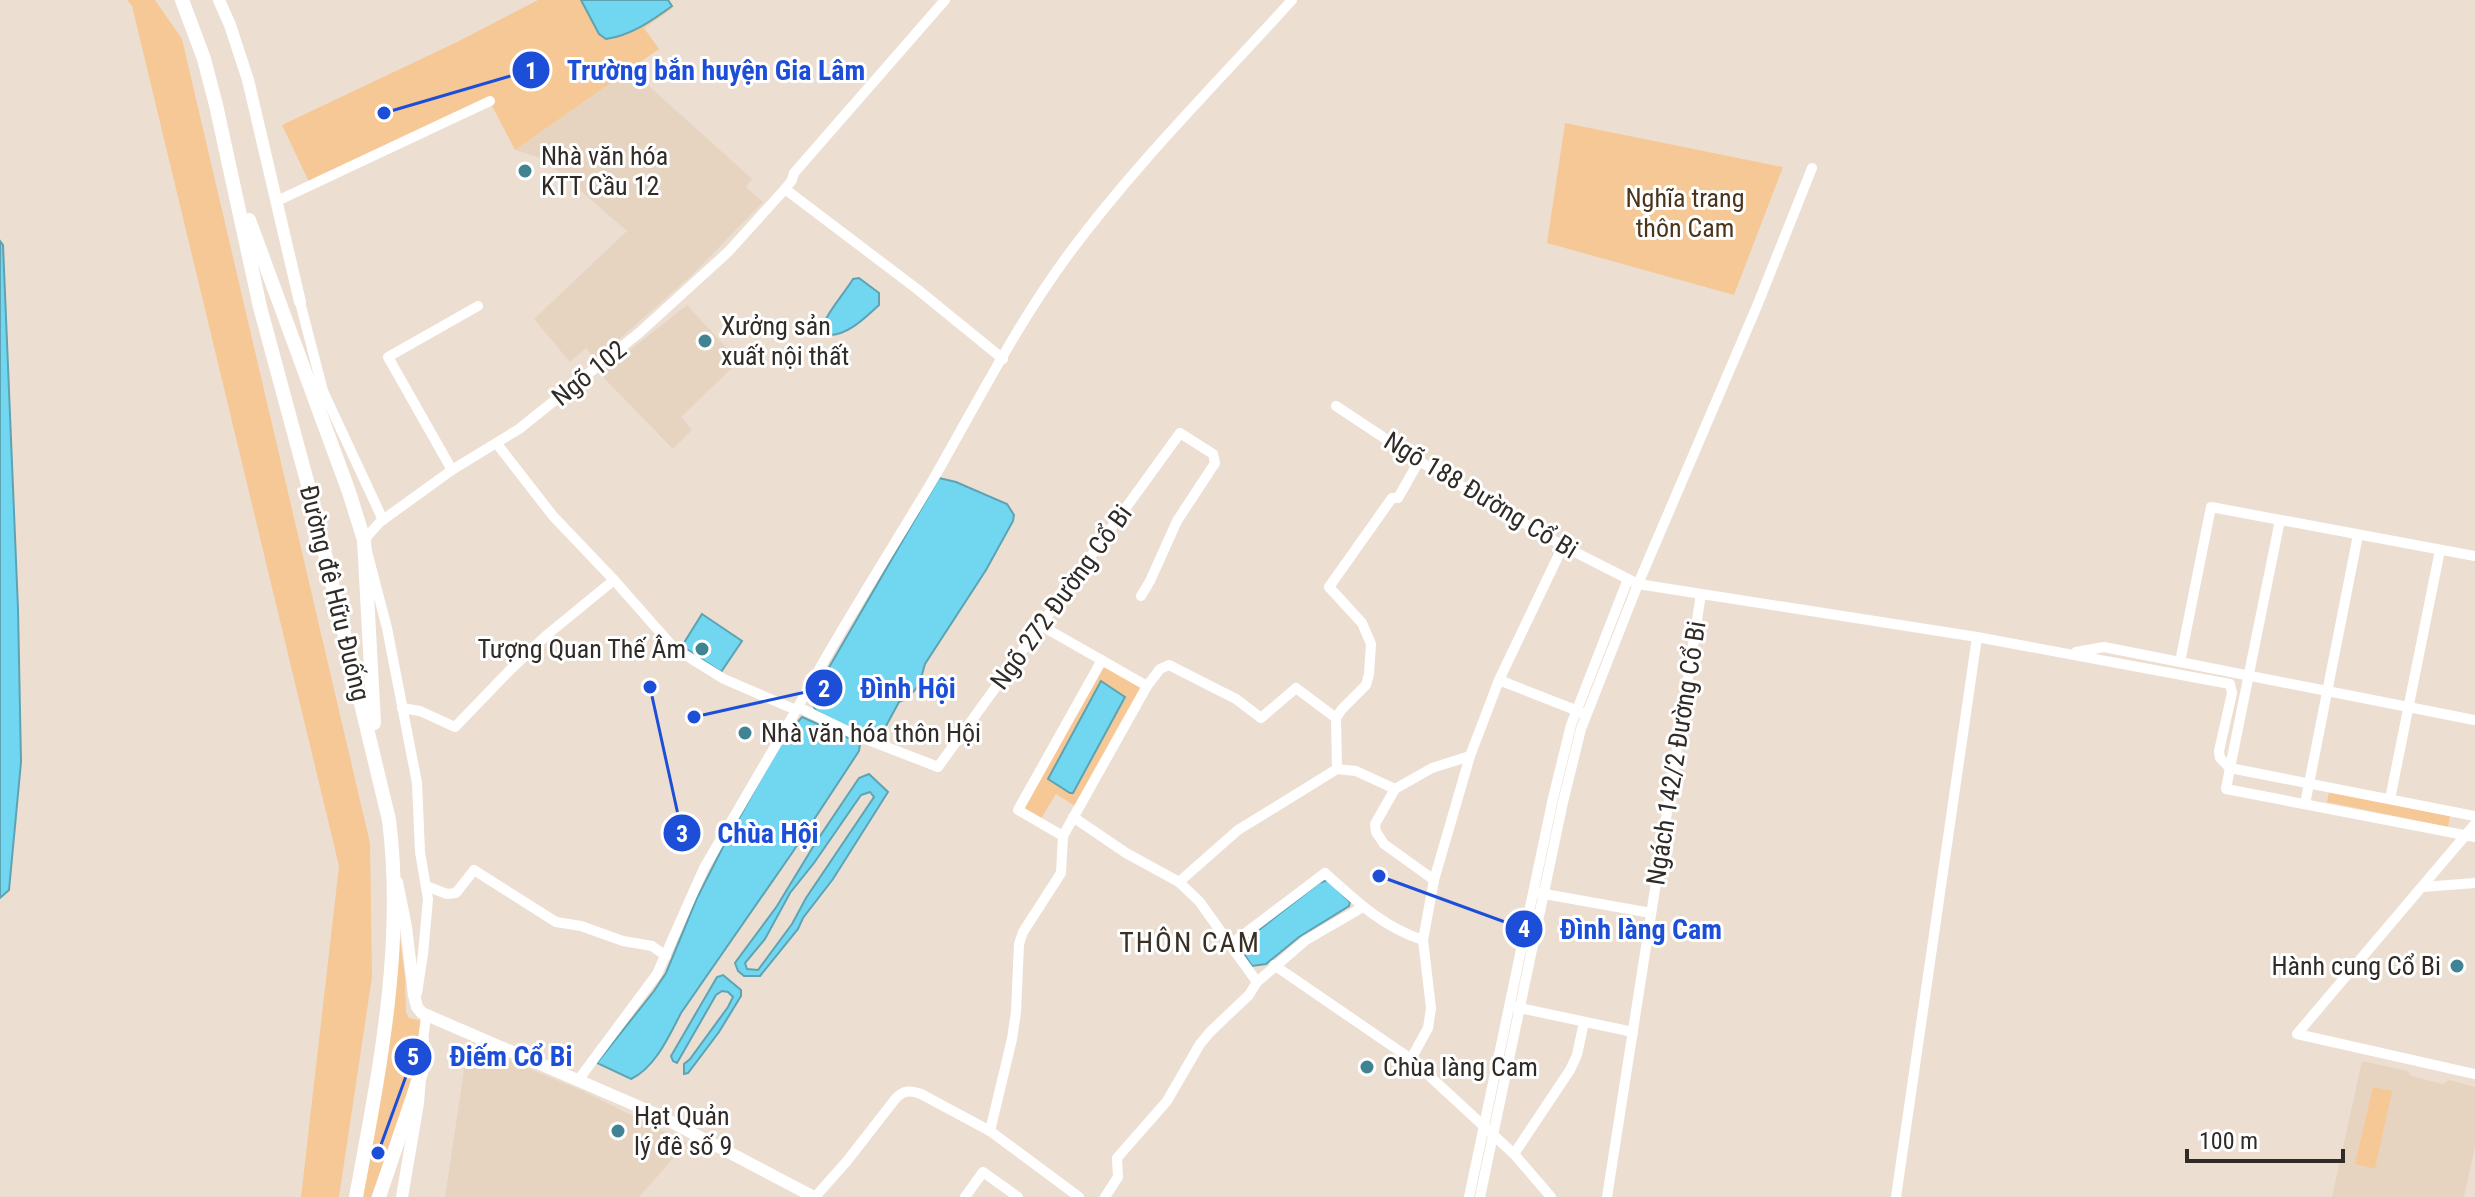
<svg xmlns="http://www.w3.org/2000/svg" width="2475" height="1197" font-family="'Roboto Condensed',sans-serif">
<rect width="100%" height="100%" fill="#ecdfd2"/>
<!-- built -->
<g fill="#e6d4c1">
<path d="M630,69L752,179L746,187L763,202L692,275L596,360L586,348L570,362L534,319L627,231L544,159L515,150Z"/>
<path d="M687,305L739,361L681,417L692,430L673,449L600,374Z"/>
<path d="M468,1043L583,1091L687,1143L639,1197H445Z"/>
<path d="M2362,1061L2408,1071L2411,1076L2443,1084L2449,1080L2475,1087V1147L2464,1197H2332Z"/>
</g>
<!-- green -->
<g fill="#f6c896">
<path d="M127,0H155L182,39L370,843L372,977L339,1197H301L339,866L132,6Z"/>
<path d="M538,0H667L673,8L644,28L659,49L515,150L491,104L310,184L282,125L457,42Z"/>
<path d="M1565,123L1783,167L1734,295L1547,243Z"/>
<path d="M1102,660L1147,686L1078,808L1056,794L1039,822L1018,810Z"/>
<path d="M2329,792L2450,816L2448,827L2327,802Z"/>
<path d="M397,915L405,977L406,1012L409,1018L423,1021C414,1084 393,1138 371,1197H362Z"/>
<path d="M2373,1087L2392,1091L2375,1169L2355,1164Z"/>
</g>
<!-- water -->
<g fill="#71d6ef" stroke="#5ea3b3" stroke-width="2" fill-rule="evenodd">
<path d="M581,0H668L672,6C653,20 630,36 606,39L599,34Z"/>
<path d="M0,241L3,245L18,609L21,762L9,890L0,898Z"/>
<path d="M859,278L879,293V305C866,317 847,336 828,335L823,325C830,308 844,294 853,279Z"/>
<path d="M939,478L956,482L1007,504L1014,515L1013,521L986,570L925,664L919,685L908,698L899,702L879,739L868,737L816,711L810,700Z"/>
<path d="M702,614L742,641L721,672L682,646Z"/>
<path d="M1101,681L1125,697L1073,793H1070L1048,779Z"/>
<path d="M802,717L853,740L860,744L859,751L792,853L681,1013C669,1036 655,1068 631,1079L597,1063L654,991L666,973L697,898L723,847L783,739Z"/>
<path d="M869,774L888,792L833,879L803,918L798,929L760,976H744L738,971L735,963L777,906L816,842L859,778ZM870,792L874,797L806,898L792,924L758,970L747,969L745,963L765,939L790,893L814,863L861,795Z"/>
<path d="M1328,880L1350,902L1349,906L1299,937L1266,964L1252,966L1242,951L1241,944L1319,883Z"/>
<path d="M723,975L741,990V996L719,1032L688,1073L684,1074V1064L690,1059L728,1007L733,997L728,992L722,991L716,995L677,1063L673,1061L671,1056L717,977Z"/>
</g>
<g fill="none" stroke-linecap="round" stroke-linejoin="round">
<!-- minor -->
<g stroke="#fff" stroke-width="10">
<path d="M785,189L917,289L1003,359"/>
<path d="M277,201L490,101"/>
<path d="M300,302L323,391L383,520"/>
<path d="M1336,406L1419,461L1563,546L1638,584L1977,637"/>
<path d="M497,444L553,516L614,580L674,648L724,679L796,710"/>
<path d="M452,470L388,357L478,306"/>
<path d="M2076,652L2104,647L2474,720"/>
<path d="M2180,662L2211,507L2475,556"/>
<path d="M1499,680L1583,713"/>
<path d="M1147,686L1160,669L1169,665L1236,699L1261,718L1296,688L1336,718"/>
<path d="M798,707C840,629 889,554 934,478C977,403 1017,324 1068,255C1136,163 1216,84 1292,0"/>
<path d="M402,708L420,711L455,727L511,669L548,634L614,580"/>
<path d="M1337,769L1356,771L1395,789"/>
<path d="M2390,799L2440,550"/>
<path d="M2305,804L2358,535"/>
<path d="M2475,816L2230,768L2226,789L2475,837"/>
<path d="M1073,817L1126,853L1179,882"/>
<path d="M2475,824L2297,1034L2475,1074"/>
<path d="M1063,836L1018,810L1102,660"/>
<path d="M1434,880L1384,844L1376,832L1375,824L1395,789L1432,768L1470,756"/>
<path d="M426,886L447,894L456,893L474,870L556,922L581,926L623,941L652,946L666,956"/>
<path d="M2422,887L2475,883"/>
<path d="M1539,893L1651,913"/>
<path d="M1231,944L1325,873C1355,900 1384,928 1423,940"/>
<path d="M1274,965L1411,1059"/>
<path d="M1257,982L1306,940L1363,907"/>
<path d="M417,993L423,954L428,899L420,852L417,783L387,628L364,540L380,522L452,470L519,429L639,333L728,252L785,189L792,180L794,173L945,0"/>
<path d="M1515,1007L1633,1032"/>
<path d="M423,1040L426,1016"/>
<path d="M579,1079L657,974L704,868L798,707L858,736L938,767L1180,433L1213,454L1215,463L1177,521L1150,581L1141,596"/>
<path d="M990,1131L1079,1197"/>
<path d="M1514,1154L1570,1070L1577,1055L1584,1022"/>
<path d="M815,1197L847,1161L896,1098C904,1090 911,1090 921,1094L990,1131L1012,1039L1016,1012L1019,944L1023,932L1061,873L1063,836L1147,686L1040,625"/>
<path d="M965,1197L983,1172L1018,1197"/>
<path d="M1105,1197L1118,1177L1117,1158L1167,1101L1200,1044L1210,1032L1249,995L1257,982L1199,901L1179,882L1238,830L1337,769L1336,718L1342,709L1366,685L1369,674L1371,644L1362,623L1329,587L1392,498H1398L1419,461"/>
<path d="M1469,1197L1553,798L1571,725L1628,579"/>
<path d="M1480,1197L1563,802L1581,729L1638,584L1757,306L1812,168"/>
<path d="M1551,1197L1514,1154L1411,1059L1428,1028L1431,1008L1423,940L1434,880L1470,756L1499,680L1563,546"/>
<path d="M1607,1197L1701,594"/>
<path d="M1896,1197L1977,637L2230,684L2232,693L2219,751L2220,758L2230,768L2280,520"/>
</g>
<!-- tertiary -->
<g stroke="#fff" stroke-width="12">
<path d="M219,0L230,25L248,80L300,302"/>
<path d="M397,882L406,927L414,995L417,1007L422,1013L656,1114L814,1197"/>
<path d="M402,1197L418,1103L423,1040"/>
</g>
<!-- secondary -->
<g stroke="#fff" stroke-width="14">
<path d="M182,0L204,59L216,105L260,307L311,496L389,820C405,947 379,1072 356,1197"/>
<path d="M249,220L349,492L364,540L374,723"/>
<path d="M379,1197L421,1073"/>
</g>
</g>
<!-- markers -->
<g fill="#408393" stroke="#fff" stroke-width="3">
<circle cx="525" cy="171" r="8"/>
<circle cx="705" cy="341" r="8"/>
<circle cx="702" cy="649" r="8"/>
<circle cx="745" cy="733" r="8"/>
<circle cx="2457" cy="966" r="8"/>
<circle cx="1367" cy="1067" r="8"/>
<circle cx="618" cy="1131" r="8"/>
</g>
<g text-anchor="middle" stroke-width="6" stroke-linejoin="round" paint-order="stroke">
<!-- poi labels -->
<g font-size="26" fill="#302b26" stroke="#fff" text-anchor="start">
<text x="541" y="165">Nhà văn hóa<tspan x="541" dy="30">KTT Cầu 12</tspan></text>
<text x="721" y="335">Xưởng sản<tspan x="721" dy="30">xuất nội thất</tspan></text>
<text x="686" y="658" text-anchor="end">Tượng Quan Thế Âm</text>
<text x="761" y="742">Nhà văn hóa thôn Hội</text>
<text x="2441" y="975" text-anchor="end">Hành cung Cổ Bi</text>
<text x="1383" y="1076">Chùa làng Cam</text>
<text x="634" y="1125">Hạt Quản<tspan x="634" dy="30">lý đê số 9</tspan></text>
</g>
<!-- park labels -->
<g font-size="26" fill="#4b3419" stroke="#fff">
<text x="1685" y="207">Nghĩa trang<tspan x="1685" dy="30">thôn Cam</tspan></text>
</g>
<!-- street labels -->
<g font-size="26" fill="#302b26" stroke="#fff">
<text transform="translate(589 373) rotate(-39)" y="9">Ngõ 102</text>
<text transform="translate(1481 495) rotate(31)" y="9">Ngõ 188 Đường Cổ Bi</text>
<text transform="translate(335 593) rotate(76)" y="9">Đường đê Hữu Đuống</text>
<text transform="translate(1061 597) rotate(-54)" y="9">Ngõ 272 Đường Cổ Bi</text>
<text transform="translate(1676 753) rotate(-81)" y="9">Ngách 142/2 Đường Cổ Bi</text>
</g>
<!-- neighbourhood labels -->
<g font-size="28" letter-spacing="2" fill="#393025" stroke="#fff">
<text x="1190" y="952">THÔN CAM</text>
</g>
</g>
<!-- callouts -->
<path fill="none" stroke="#1d4ed8" stroke-width="3" d="M384 113L531 70M694 717L824 688M650 687L682 833M1379 876L1524 929M378 1153L413 1057"/>
<g fill="#1d4ed8" stroke="#fff" stroke-width="3">
<circle cx="384" cy="113" r="8"/>
<circle cx="694" cy="717" r="8"/>
<circle cx="650" cy="687" r="8"/>
<circle cx="1379" cy="876" r="8"/>
<circle cx="378" cy="1153" r="8"/>
<circle cx="531" cy="70" r="20"/>
<circle cx="824" cy="688" r="20"/>
<circle cx="682" cy="833" r="20"/>
<circle cx="1524" cy="929" r="20"/>
<circle cx="413" cy="1057" r="20"/>
</g>
<g font-size="24" text-anchor="middle" font-weight="bold" fill="#fff">
<text x="531" y="79">1</text>
<text x="824" y="697">2</text>
<text x="682" y="842">3</text>
<text x="1524" y="937">4</text>
<text x="413" y="1065">5</text>
</g>
<g font-size="28" text-anchor="middle" font-weight="bold" fill="#1d4ed8" stroke="#fff" stroke-width="6" stroke-linejoin="round" paint-order="stroke">
<text x="716" y="80">Trường bắn huyện Gia Lâm</text>
<text x="908" y="698">Đình Hội</text>
<text x="768" y="843">Chùa Hội</text>
<text x="1641" y="939">Đình làng Cam</text>
<text x="511" y="1066">Điếm Cổ Bi</text>
</g>
<!-- scale -->
<path d="M2187 1149v12h156v-12" fill="none" stroke="#302b26" stroke-width="4"/>
<text x="2199" y="1149" font-size="24" fill="#302b26" stroke="#ffffff" stroke-width="6" paint-order="stroke">100 m</text>
</svg>
